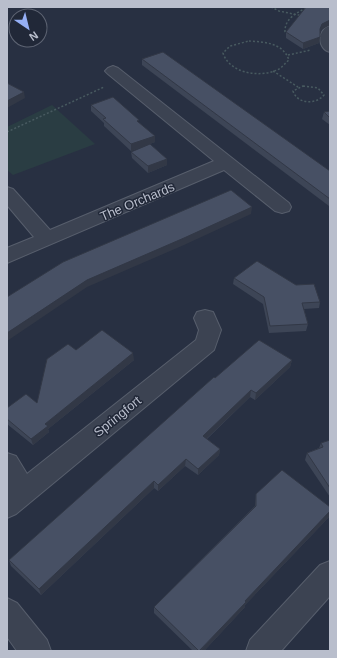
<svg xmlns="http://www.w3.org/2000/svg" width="337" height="658" font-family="Helvetica,sans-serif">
<rect width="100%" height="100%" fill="#283042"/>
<!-- green -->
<path fill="#2a3d43" d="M52,105L95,144L13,175L7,170V127Z"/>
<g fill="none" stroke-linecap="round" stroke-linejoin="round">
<!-- minor casing -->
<g stroke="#575e6c" stroke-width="2">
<g id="minor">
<path d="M330,26V52C317,49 317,29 330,26Z"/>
<path d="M113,66L118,68L289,203L291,207L289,211L282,213L275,211L224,170L7,263V248L34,237L7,205V187L13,189L50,230L214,161L108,74L105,71L108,68Z"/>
<path d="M205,310L213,312L221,330L214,350L16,514L7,518V453L16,456L27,474L196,340L199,330L194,318L197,312Z"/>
<path d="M330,561V596L281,651H246L250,640L320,565Z"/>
<path d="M7,598L17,603L47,640L51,651H17L7,637Z"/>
</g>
</g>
<!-- path -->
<g stroke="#485a60" stroke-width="1.5" stroke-dasharray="2 2" stroke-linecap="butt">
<path d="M271,7L279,11L303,16"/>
<path d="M288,34L285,33C284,18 297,13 308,7"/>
<path d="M249,41C265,42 283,43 289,60C285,63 282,68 277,70C259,78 229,73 223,53L230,46Z"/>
<path d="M288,55L311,50"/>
<path d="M273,71L298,87"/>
<path d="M303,86L318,88L324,95C316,105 297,104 293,91Z"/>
<path d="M7,132L104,87"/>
</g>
<!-- minor -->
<use href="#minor" fill="#3c4352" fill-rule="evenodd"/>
</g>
<!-- wall -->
<g fill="#3d4556">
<path d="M321,30L320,33L319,43L303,49L286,38V32Z"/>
<path d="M142,59L330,171V206H329L142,65Z"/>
<path d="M91,105L139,123L155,142L131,151L104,126V123L91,111Z"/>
<path d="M330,111V125L322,119L324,112Z"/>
<path d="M131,152L167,159V165L148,173L132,158Z"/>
<path d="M234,278L296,285L320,302L319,308L304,309L308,324L306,331L269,333L263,304L233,284Z"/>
<path d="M76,350L134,360L48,429L49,432L33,445L7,424V408L37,403Z"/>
<path d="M292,360L290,367L255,400L250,397L207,439L220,449L219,455L198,475L185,466L158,491L154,488L41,595L11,566L9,560L215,378Z"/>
<path d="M330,440V497L305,460L307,453L319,448L321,443Z"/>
<path d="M256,494L330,507V516L245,605V607L204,651H193L154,613V607L255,506Z"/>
</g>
<!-- shaded-wall -->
<g fill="#323846">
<path d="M330,20V25L321,30L319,35L320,29L322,24Z"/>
<path d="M320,37L319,43L303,49V43Z"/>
<path d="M24,92L25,98L7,108V101Z"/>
<path d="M155,136V142L131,151V144Z"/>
<path d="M167,159V165L148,173V166Z"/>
<path d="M252,207L251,214L184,245L87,287L7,341V333L87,280Z"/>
<path d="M133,353L134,360L48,429L49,432L33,445L31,439L45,424Z"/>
<path d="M292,360L290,367L255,400L256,393Z"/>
<path d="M251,390L250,397L202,443L203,436Z"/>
<path d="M220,449L219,455L198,475V469Z"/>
<path d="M186,459L185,466L158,491V485Z"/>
<path d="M154,481V488L41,595L39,589Z"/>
<path d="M330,511V516L245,605V607L204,651H200L245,601Z"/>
</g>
<!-- building -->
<g fill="#475064" stroke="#323846">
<path d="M306,7H330V20L322,24L320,29V37L303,43L286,32Z"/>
<path d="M163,52L330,171V199L142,59Z"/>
<path d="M7,83L24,92L7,101Z"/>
<path d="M113,97L139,120L137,121L155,136L131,144L103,119L106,118L91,105Z"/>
<path d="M330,111V118L324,112Z"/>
<path d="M150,144L167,159L148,166L131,152Z"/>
<path d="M231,190L252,207L184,238L87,280L7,333V297L63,262Z"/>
<path d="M257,261L296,285L314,284L320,302L302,303L308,324L270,326L264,297L234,278Z"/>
<path d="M102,330L133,353L45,424L48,426L31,439L7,419V408L26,394L37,403L47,359L68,344L76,350Z"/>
<path d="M259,340L292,360L256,393L251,390L203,436L220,449L198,469L186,459L158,485L154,481L39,589L9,560L214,377L215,378Z"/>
<path d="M330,440V488L307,453L323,447L321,443Z"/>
<path d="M282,470L330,507V511L245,601L246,602L199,651L154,607L256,506V494Z"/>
</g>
<g text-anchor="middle" stroke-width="3" stroke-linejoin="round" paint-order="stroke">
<!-- street labels -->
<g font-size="13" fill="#b9becc" stroke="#212838">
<text transform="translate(137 201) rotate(-23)" y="5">The Orchards</text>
<text transform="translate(117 416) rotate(-39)" y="5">Springfort</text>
</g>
</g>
<!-- border -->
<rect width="337" height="658" fill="none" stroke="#b9becc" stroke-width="16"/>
<!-- north arrow -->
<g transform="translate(28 28) rotate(145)"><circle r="19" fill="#212838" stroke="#5e6473"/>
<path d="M0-3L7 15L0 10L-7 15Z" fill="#95aff5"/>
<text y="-6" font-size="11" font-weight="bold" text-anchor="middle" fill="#b9becc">N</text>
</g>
</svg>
